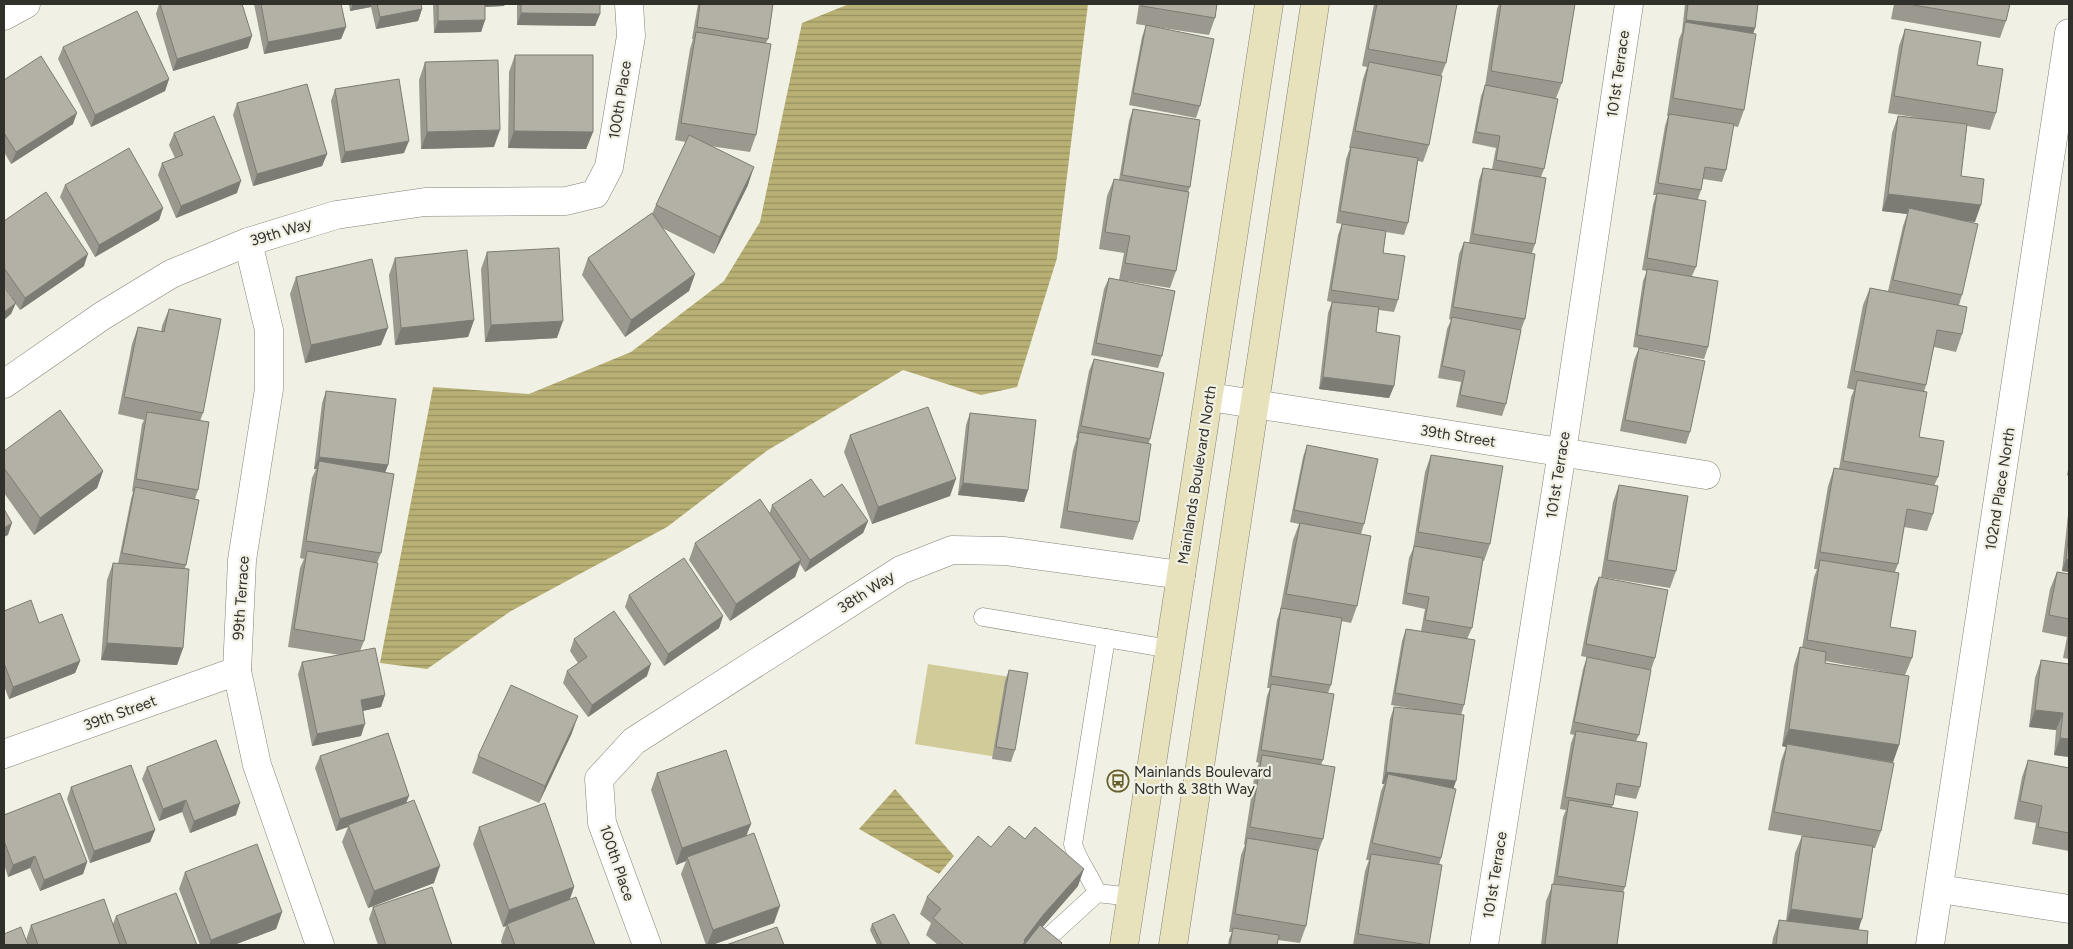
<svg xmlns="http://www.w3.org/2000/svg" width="2073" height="949" font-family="Figtree,sans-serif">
<defs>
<pattern id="water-rules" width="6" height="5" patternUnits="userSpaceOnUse" patternTransform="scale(1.25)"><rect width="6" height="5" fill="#b8b074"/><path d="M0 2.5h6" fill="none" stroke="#96905f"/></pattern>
</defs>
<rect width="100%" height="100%" fill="#f1f0e4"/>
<!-- grass -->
<path fill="#d1cb9a" d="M928,664L1023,679L1010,759L915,744Z"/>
<!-- water -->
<g fill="url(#water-rules)">
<path d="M849,4H1088L1057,258L1017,387L981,395L903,370L768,450L667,527L511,611L427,669L380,663L433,387L529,394L631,352L724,281L760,222L802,23Z"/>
<path d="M895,789L954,856L939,874L859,829Z"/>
</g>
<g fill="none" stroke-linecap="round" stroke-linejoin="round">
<!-- lane casing -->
<g stroke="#838277" stroke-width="19">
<g id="lane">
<path d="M983,617L1170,649"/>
<path d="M1097,893C1090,875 1078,862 1073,844L1106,638"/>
<path d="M1042,945L1051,935L1097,893L1132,897"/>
</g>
</g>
<!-- street casing -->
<g stroke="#838277" stroke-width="29">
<g id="street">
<path d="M4,16L26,4"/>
<path d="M248,242L269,330V389L242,560L237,671L257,765L320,945"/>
<path d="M4,384L102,316L171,274L248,242L336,215L425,202L566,201L595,194L609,167L631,36L629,4"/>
<path d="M1210,397L1706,475"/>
<path d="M4,754L237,671"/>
<path d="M1940,889L2069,909"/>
<path d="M647,945L602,823L599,779L634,741L901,570L952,550L1005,551L1181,575"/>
<path d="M1484,945L1562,452L1629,4"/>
<path d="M1930,945L2069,33"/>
</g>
</g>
<!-- secondary casing -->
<g stroke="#838277" stroke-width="29">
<g id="secondary">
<path d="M1124,945L1269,4"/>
<path d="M1173,945L1315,4"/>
</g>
</g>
<!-- lane -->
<use href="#lane" stroke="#fff" stroke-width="18"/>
<!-- street -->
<use href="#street" stroke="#fff" stroke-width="28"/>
<!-- secondary -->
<use href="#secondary" stroke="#e7e2bb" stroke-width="28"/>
</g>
<!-- wall -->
<g fill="#9a988f" fill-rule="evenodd">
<path d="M159,4H242L248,48L173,71L156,14Z"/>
<path d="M254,4H341L346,27L341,39L264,54Z"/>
<path d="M349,4H421L422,9L418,21L376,29L371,7L350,11Z"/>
<path d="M433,4H505L504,6L485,7V20L481,32L434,33Z"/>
<path d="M517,4H600V14L595,26L517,25Z"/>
<path d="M698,4H773L768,39L766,43L756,135L750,152L710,146L748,185L714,254L662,228L695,274L689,291L625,337L582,275L588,258L652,214L656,205L686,142L675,140L690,49L693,39H692Z"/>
<path d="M1139,4H1217L1215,18L1209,35L1136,24Z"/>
<path d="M1374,4H1457L1446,63L1441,76L1429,145L1423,162L1418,161L1408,223L1404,235L1386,232L1383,253L1398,300L1394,312L1379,310L1376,332L1394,386L1389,398L1319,389L1328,313L1332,302L1327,301L1338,235L1342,224L1336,223L1346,159L1350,148H1349L1363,79L1367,67L1362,66Z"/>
<path d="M1499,4H1575L1562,83L1556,98L1544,169L1541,177L1535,244L1532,253L1525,319L1521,330L1506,404L1502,416L1456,407L1461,382L1438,378L1447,329L1451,320L1449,319L1459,254L1464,242L1469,243L1479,180L1483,168L1492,169L1496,148L1472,143L1481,96L1485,86L1497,9Z"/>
<path d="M1685,4H1758L1755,28L1753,33L1744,110L1738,127L1733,126L1726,170L1722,182L1703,179L1701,190L1698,199L1696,267L1692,276L1708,347L1704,359L1647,349L1690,432L1686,444L1620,431L1634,360L1639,348L1633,347L1643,281L1647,271L1642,270L1653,205L1656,195H1653L1665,126L1668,116H1667L1679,39L1682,32Z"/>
<path d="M1894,4H2010L2006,21L2000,38L1891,19Z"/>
<path d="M1146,25L1200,106L1196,118L1129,105L1142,37Z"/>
<path d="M1905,29L1977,65L1996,113L1990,130L1967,126L1961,176L1975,222L1965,221L1962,295L1959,305L1962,334L1956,352L1934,347L1926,385L1924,392L1919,437L1938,477L1934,486L1933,514L1927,531L1904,527L1898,564L1895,572L1890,627L1912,658L1905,675L1899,745L1893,762L1881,831L1875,848H1873L1859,930L1867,945H1772L1773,938L1779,920L1786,921L1795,853L1802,836L1829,840L1768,830L1781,761L1786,747L1782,746L1794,665L1800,647L1802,648L1814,577L1817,569H1814L1828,486L1834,468L1839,469L1851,397L1854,390L1847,388L1863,305L1870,288L1888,291L1903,226L1907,214L1882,211L1892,133L1898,116L1920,118L1888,113L1899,46ZM1825,661L1897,674L1825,663Z"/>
<path d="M63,47L169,79L165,91L91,127L58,59Z"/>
<path d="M515,55L593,132L586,149L508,148L509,72Z"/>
<path d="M425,62L494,147L421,149L419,80Z"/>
<path d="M4,80L73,124L11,164L4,152Z"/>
<path d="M335,89L404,153L341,163L331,101Z"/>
<path d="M237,103L327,154L322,166L253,186L233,115Z"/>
<path d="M1133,109L1190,187L1188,192L1176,271L1170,288L1127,281L1162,356L1158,368L1091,355L1104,289L1109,278L1119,280L1124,253L1099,249L1107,196L1114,179L1119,180L1129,121Z"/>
<path d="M174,133L237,193L176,218L158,175L162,163L175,158L169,145Z"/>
<path d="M65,185L163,208L159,220L95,257L60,197Z"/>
<path d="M4,221L84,266L20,310L15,303L11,314L12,297L4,286Z"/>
<path d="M487,252L557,338L485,342L481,269Z"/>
<path d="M395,258L474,320L468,337L395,345L389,275Z"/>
<path d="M296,277L381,345L305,363L290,294Z"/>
<path d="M169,309L203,413L200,421L198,490L195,499L186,565L185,568L183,648L177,665L101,660L107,580L113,563L118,564L131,499L133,492L132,491L142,424L144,420L118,414L132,344L138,327L161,332L162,326Z"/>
<path d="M1094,359L1150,439L1149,443L1139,522L1133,540L1060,528L1073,450L1077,438H1076L1089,371Z"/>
<path d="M326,391L388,465L385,473L381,553L377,563L364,641L360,651L385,695L381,707L363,711L361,736L312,746L298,674L302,662L340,655L288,647L300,568L304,559L300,558L312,478L316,469H314L322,403Z"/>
<path d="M970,413L1028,490L1024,502L958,495L966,425Z"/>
<path d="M850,435L950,496L872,524L844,452Z"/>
<path d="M1307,445L1364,524L1361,534L1357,606L1351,623L1341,621L1331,685L1328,693L1323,760L1321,765L1323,839L1317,855L1306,926L1300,943L1278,940L1277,945H1228L1229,939L1232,932H1229L1241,855L1245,845L1244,844L1255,772L1259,763L1256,762L1267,696L1270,688H1267L1277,620L1280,611L1293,540L1299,524L1290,522L1303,457Z"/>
<path d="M4,451L103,471L97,488L34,535L4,493Z"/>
<path d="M1431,455L1490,544L1484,561H1483L1472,628L1467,639L1464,705L1461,715L1453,789L1441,858L1439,865L1429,945H1353L1365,871L1369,860H1366L1381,791L1384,784H1382L1390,719L1394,707L1419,710L1391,705L1402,641L1406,629L1421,631L1425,609L1402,604L1409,558L1413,549L1425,472Z"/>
<path d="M2069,464V476L2067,475Z"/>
<path d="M1619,485L1676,571L1670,588L1601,577L1613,502Z"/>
<path d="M824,497L868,521L863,533L805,572L800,564L795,577L730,621L689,560L695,543L770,512L772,505Z"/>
<path d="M2069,505V572L2062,571Z"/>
<path d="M2057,572L2069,574V659L2063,658L2067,637L2042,632L2050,589Z"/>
<path d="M1599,577L1655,658L1651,670L1581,656L1594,588Z"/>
<path d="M629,595L723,616L719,628L664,666L625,607Z"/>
<path d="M4,611L39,623L80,661L75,673L9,699L4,686Z"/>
<path d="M574,639L647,676L588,717L563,683L567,671L578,663L570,651Z"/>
<path d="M1587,657L1639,735L1636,741L1640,787L1636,799L1615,795L1612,807L1625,887L1623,892L1617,945H1541L1546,901L1553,884L1563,817L1566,810L1560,809L1571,743L1574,735L1570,734L1583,669Z"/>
<path d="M2041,660L2069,664V757L2054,755L2056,730L2029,727L2035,678Z"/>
<path d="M1009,670L1015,750L1011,762L992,759L1005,681Z"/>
<path d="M572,733L539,803L472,773L478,756Z"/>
<path d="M320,756L406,803L434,883L368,908L342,842L348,827L336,831L315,768Z"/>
<path d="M2028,760L2069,768V851L2032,844L2036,823L2014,819L2022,777Z"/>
<path d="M147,767L236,815L190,833L182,812L159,821L142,779Z"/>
<path d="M657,773L751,824L746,836L774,923L712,945H706L681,874L686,861L676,865L651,790Z"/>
<path d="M71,787L155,830L150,842L90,863L67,799Z"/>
<path d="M4,815L87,862L83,874L40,891L30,868L8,877L4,864Z"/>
<path d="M479,827L574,887L570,899L595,945H502L501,941L506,926L503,927L473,844Z"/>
<path d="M991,847L1078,886L1042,927L1061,945H938L926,935L931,923L920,914L927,897Z"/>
<path d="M185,872L282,912L276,929L234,945H200L179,889Z"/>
<path d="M373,907L452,945H378L369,919Z"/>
<path d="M116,916L197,945H4L26,940L31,925L113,924Z"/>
<path d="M872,924L910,945H877L870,930Z"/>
</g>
<!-- shaded-wall -->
<g fill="#7d7c74">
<path d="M353,4H372L371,7L350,11Z"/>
<path d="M482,4H505L504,6L480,7Z"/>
<path d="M422,9L418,21L376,29L380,17Z"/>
<path d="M521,13L600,14L595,26L517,25Z"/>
<path d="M485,20L481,32L434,33L438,21Z"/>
<path d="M1686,20L1755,28L1751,40L1685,22L1681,32Z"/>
<path d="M346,27L341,39L264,54L268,42Z"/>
<path d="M252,36L248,48L173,71L177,59Z"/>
<path d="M169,79L165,91L91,127L95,115Z"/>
<path d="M77,113L73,124L11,164L16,152Z"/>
<path d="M500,130L494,147L421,149L427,132Z"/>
<path d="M514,131L593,132L586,149L508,148Z"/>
<path d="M409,141L404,153L341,163L345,152Z"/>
<path d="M327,154L322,166L253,186L257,174Z"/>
<path d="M754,167L748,185L714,254L720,237Z"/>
<path d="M241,181L237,193L176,218L181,206Z"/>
<path d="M1888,194L1981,205L1975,222L1908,214L1909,208L1907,214L1882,211Z"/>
<path d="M163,208L159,220L95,257L99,245Z"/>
<path d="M88,254L84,266L20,310L25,298Z"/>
<path d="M695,274L689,291L625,337L631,320Z"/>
<path d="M16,303L11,314L4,320V312Z"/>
<path d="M474,320L468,337L395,345L401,328Z"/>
<path d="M563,321L557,338L485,342L491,325Z"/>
<path d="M388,328L381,345L305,363L311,345Z"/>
<path d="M1323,377L1394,386L1389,398L1319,389Z"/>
<path d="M319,457L388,465L383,477L319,461L316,469H314Z"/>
<path d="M103,471L97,488L34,535L40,518Z"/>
<path d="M956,479L950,496L872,524L878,507Z"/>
<path d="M963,483L1028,490L1024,502L958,495Z"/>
<path d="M868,521L863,533L805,572L810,560Z"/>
<path d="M12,523L8,535L4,537V528Z"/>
<path d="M2066,559L2069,560V572L2062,571Z"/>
<path d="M801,560L795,577L730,621L736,604Z"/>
<path d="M723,616L719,628L664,666L668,654Z"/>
<path d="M107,643L183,648L177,665L101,660Z"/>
<path d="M80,661L75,673L9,699L13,687Z"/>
<path d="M651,664L647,676L588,717L592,705Z"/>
<path d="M385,695L381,707L357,712L361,700Z"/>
<path d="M2035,710L2063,713L2056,730L2029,727Z"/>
<path d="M578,716L572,733L539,803L545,786Z"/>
<path d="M365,724L361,736L312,746L317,734Z"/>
<path d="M1789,729L1899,745L1893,762L1787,744L1786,747L1782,746Z"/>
<path d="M2060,738L2069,739V757L2054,755Z"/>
<path d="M1386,772L1456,781L1452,793L1388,774L1384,784H1382Z"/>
<path d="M409,796L404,808L348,825V827L336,831L340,819Z"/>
<path d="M186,800L182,812L159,821L163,809Z"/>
<path d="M240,803L236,815L190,833L194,821Z"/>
<path d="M751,824L744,841L687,857L686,861L676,865L682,848Z"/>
<path d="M155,830L150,842L90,863L94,851Z"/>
<path d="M35,856L30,868L8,877L13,865Z"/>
<path d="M87,862L83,874L40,891L44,880Z"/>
<path d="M440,866L434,883L368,908L374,891Z"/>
<path d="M1084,869L1078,886L1027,945H1022L1024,940L1044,914Z"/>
<path d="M574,887L568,904L507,924L506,926L503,927L509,910Z"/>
<path d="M780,906L774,923L712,945H707L713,930Z"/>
<path d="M1791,909L1862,919L1856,936L1785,926Z"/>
<path d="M282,912L276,929L234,945H209L211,940Z"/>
</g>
<!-- building -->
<g fill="#b3b1a6" stroke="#7d7c74">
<path d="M160,4H242L252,36L177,59Z"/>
<path d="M261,4H341L346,27L268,42Z"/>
<path d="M377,4H421L422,9L380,17Z"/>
<path d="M438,4H485V20L438,21Z"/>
<path d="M521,4H600V14L521,13Z"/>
<path d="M700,4H773L768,39L697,27Z"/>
<path d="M1143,4H1217L1215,18L1142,6Z"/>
<path d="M1377,4H1457L1446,63L1368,49Z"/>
<path d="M1501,4H1575L1562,83L1491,71Z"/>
<path d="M1688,4H1758L1755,28L1686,20Z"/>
<path d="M1908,4H2010L2006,21Z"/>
<path d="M137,11L169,79L95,115L63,47Z"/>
<path d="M1685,22L1756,34L1744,110L1673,98Z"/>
<path d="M1146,25L1214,39L1200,106L1133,93Z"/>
<path d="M1905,29L1981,42L1977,65L2003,69L1996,113L1894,96Z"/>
<path d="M696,32L771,44L756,135L681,123Z"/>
<path d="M515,55H593V132L514,131Z"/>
<path d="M41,56L77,113L16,152L4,133V80Z"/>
<path d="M498,60L500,130L427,132L425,62Z"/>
<path d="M1369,62L1442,76L1429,145L1355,131Z"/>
<path d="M399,79L409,141L345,152L335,89Z"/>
<path d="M307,84L327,154L257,174L237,103Z"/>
<path d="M1485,85L1558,99L1544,169L1496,160L1500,136L1476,132Z"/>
<path d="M1133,109L1200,120L1190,187L1122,175Z"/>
<path d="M1669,114L1734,124L1726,170L1705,167L1701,190L1658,183Z"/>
<path d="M214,116L241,181L181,206L162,163L183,155L174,133Z"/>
<path d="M1898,116L1967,124L1961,176L1984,179L1981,205L1888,194Z"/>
<path d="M689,135L754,167L720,237L656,205Z"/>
<path d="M1351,147L1418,158L1408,223L1340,211Z"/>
<path d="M129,148L163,208L99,245L65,185Z"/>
<path d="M1483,168L1546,178L1535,244L1473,234Z"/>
<path d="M1114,179L1189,192L1176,271L1125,263L1130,236L1105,232Z"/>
<path d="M46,192L88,254L25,298L4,268V221Z"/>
<path d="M1657,193L1706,201L1696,267L1647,258Z"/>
<path d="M1909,208L1978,224L1962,295L1893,280Z"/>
<path d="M652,213L695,274L631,320L588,258Z"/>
<path d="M1342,224L1386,231L1383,253L1405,256L1398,300L1331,290Z"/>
<path d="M1464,242L1535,254L1525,319L1453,307Z"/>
<path d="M559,248L563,321L491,325L487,252Z"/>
<path d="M467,250L474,320L401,328L395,258Z"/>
<path d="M372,259L388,328L311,345L296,277Z"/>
<path d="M1647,269L1718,281L1708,347L1637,335Z"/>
<path d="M1109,278L1175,291L1162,356L1096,343Z"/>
<path d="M4,287L16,303L4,312Z"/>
<path d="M1870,288L1967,307L1962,334L1937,330L1926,385L1854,371Z"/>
<path d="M1332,302L1379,307L1376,332L1400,336L1394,386L1323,377Z"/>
<path d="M169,309L221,319L203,413L124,397L138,327L164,332Z"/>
<path d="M1452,317L1521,330L1506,404L1460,395L1465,371L1442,366Z"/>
<path d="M1639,348L1705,361L1690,432L1625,420Z"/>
<path d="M1094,359L1164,373L1150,439L1081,426Z"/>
<path d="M1857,380L1927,392L1919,437L1944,441L1938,477L1843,461Z"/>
<path d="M326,391L396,399L388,465L319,457Z"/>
<path d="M928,407L956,479L878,507L850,435Z"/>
<path d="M60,410L103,471L40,518L4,468V451Z"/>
<path d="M147,412L209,422L198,490L136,479Z"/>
<path d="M970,413L1036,420L1028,490L963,483Z"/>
<path d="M1079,432L1151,444L1139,522L1067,511Z"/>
<path d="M1307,445L1378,459L1364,524L1294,510Z"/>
<path d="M1431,455L1503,466L1490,544L1418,532Z"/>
<path d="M319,461L394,474L381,553L306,541Z"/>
<path d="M1834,468L1938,486L1933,514L1907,509L1898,564L1820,552Z"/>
<path d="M811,479L824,497L842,484L868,521L810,560L772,505Z"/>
<path d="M1619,485L1688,496L1676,571L1607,560Z"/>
<path d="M135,487L199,500L186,565L122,553Z"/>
<path d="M760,499L801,560L736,604L695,543Z"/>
<path d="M4,509L12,523L4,528Z"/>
<path d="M1300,523L1371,536L1357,606L1286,594Z"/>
<path d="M2069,530V560L2066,559Z"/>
<path d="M1414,546L1483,558L1472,628L1425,620L1429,597L1406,593Z"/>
<path d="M307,551L378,563L364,641L294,629Z"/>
<path d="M684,558L723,616L668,654L629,595Z"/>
<path d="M1820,560L1899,573L1890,627L1916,631L1912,658L1807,640Z"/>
<path d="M113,563L189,569L183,648L107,643Z"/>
<path d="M2057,572L2069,574V619L2049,615Z"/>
<path d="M1599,577L1668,590L1655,658L1586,644Z"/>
<path d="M31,600L39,623L62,614L80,661L13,687L4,663V611Z"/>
<path d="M1281,608L1342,618L1331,685L1271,676Z"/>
<path d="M614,611L651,664L592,705L567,671L587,657L574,639Z"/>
<path d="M1406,629L1475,640L1464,705L1395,693Z"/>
<path d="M1800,647L1826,652L1825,663L1909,676L1899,745L1789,729Z"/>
<path d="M375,648L385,695L361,700L365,724L317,734L302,662Z"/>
<path d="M1587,657L1651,670L1639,735L1574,722Z"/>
<path d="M2041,660L2069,664V739L2060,738L2063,713L2035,710Z"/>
<path d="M1009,670L1028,673L1015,750L996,747Z"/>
<path d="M1271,684L1334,694L1323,760L1261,750Z"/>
<path d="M511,685L578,716L545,786L478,756Z"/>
<path d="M1394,707L1464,715L1456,781L1386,772Z"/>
<path d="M1576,731L1647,743L1640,787L1617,783L1613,805L1565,797Z"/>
<path d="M388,733L409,796L340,819L320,756Z"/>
<path d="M216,740L240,803L194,821L186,800L163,809L147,767Z"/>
<path d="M1787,744L1894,763L1881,831L1774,812Z"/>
<path d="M726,750L751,824L682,848L657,773Z"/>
<path d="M1262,755L1335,767L1323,839L1250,827Z"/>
<path d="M2028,760L2069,768V833L2038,827L2042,806L2020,801Z"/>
<path d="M131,765L155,830L94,851L71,787Z"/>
<path d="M1388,774L1456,789L1441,858L1372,843Z"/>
<path d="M60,793L87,862L44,880L35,856L13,865L4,841V815Z"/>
<path d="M414,800L440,866L374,891L348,825Z"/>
<path d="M1569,800L1638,812L1625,887L1557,876Z"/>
<path d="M545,803L574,887L509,910L479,827Z"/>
<path d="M1009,826L1025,839L1035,827L1084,869L1044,914L1024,940L1025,942L1022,945H964L933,918L941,909L927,897L978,836L991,847Z"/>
<path d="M754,833L780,906L713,930L687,857Z"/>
<path d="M1802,836L1873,846L1862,919L1791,909Z"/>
<path d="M1247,838L1318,850L1306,926L1235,914Z"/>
<path d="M257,844L282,912L211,940L185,872Z"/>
<path d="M1371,854L1442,865L1429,945L1358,934Z"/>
<path d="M1552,884L1624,892L1617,945H1545Z"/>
<path d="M432,887L452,945H386L373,907Z"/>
<path d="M176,893L197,945H127L116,916Z"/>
<path d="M576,897L595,945H515L507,924Z"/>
<path d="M104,899L120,945H38L31,925Z"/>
<path d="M894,914L910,945H882L872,924Z"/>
<path d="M1779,920L1868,931L1867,945H1776Z"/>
<path d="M1040,925L1062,943L1060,945H1024Z"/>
<path d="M21,927L28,945H4V934Z"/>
<path d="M777,927L784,945H726Z"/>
<path d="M1233,928L1279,935L1277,945H1230Z"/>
</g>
<!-- icons -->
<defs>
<g id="bus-ring" transform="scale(1.125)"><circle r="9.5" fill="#f1f0e4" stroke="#67602d" stroke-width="1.5"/><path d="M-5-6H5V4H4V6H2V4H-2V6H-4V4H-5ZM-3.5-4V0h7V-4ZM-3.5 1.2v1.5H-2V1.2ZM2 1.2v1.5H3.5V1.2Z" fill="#67602d"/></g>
</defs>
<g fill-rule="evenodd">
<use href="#bus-ring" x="1118" y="781"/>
</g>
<g text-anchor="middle" stroke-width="4.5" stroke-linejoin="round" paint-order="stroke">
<!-- street labels -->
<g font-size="15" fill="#31312c" stroke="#f1f0e4">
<text transform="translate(1618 74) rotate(-82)" y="5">101st Terrace</text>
<text transform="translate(620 100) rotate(-81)" y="5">100th Place</text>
<text transform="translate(281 232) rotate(-17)" y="5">39th Way</text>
<text transform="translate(1458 436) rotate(9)" y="5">39th Street</text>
<text transform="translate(1197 475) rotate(-81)" y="5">Mainlands Boulevard North</text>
<text transform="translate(1558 475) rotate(-81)" y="5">101st Terrace</text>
<text transform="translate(2000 489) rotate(-81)" y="5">102nd Place North</text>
<text transform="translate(866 592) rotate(-33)" y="5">38th Way</text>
<text transform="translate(241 598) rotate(-86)" y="5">99th Terrace</text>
<text transform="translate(120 713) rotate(-20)" y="5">39th Street</text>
<text transform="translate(617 863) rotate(71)" y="5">100th Place</text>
<text transform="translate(1495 875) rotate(-81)" y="5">101st Terrace</text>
</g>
<!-- poi labels -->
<g font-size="15" fill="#31312c" stroke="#f1f0e4" text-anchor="start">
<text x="1134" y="777">Mainlands Boulevard<tspan x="1134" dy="17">North &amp; 38th Way</tspan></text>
</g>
</g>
<!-- border -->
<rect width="2073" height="949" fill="none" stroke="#31312c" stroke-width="10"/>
</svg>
